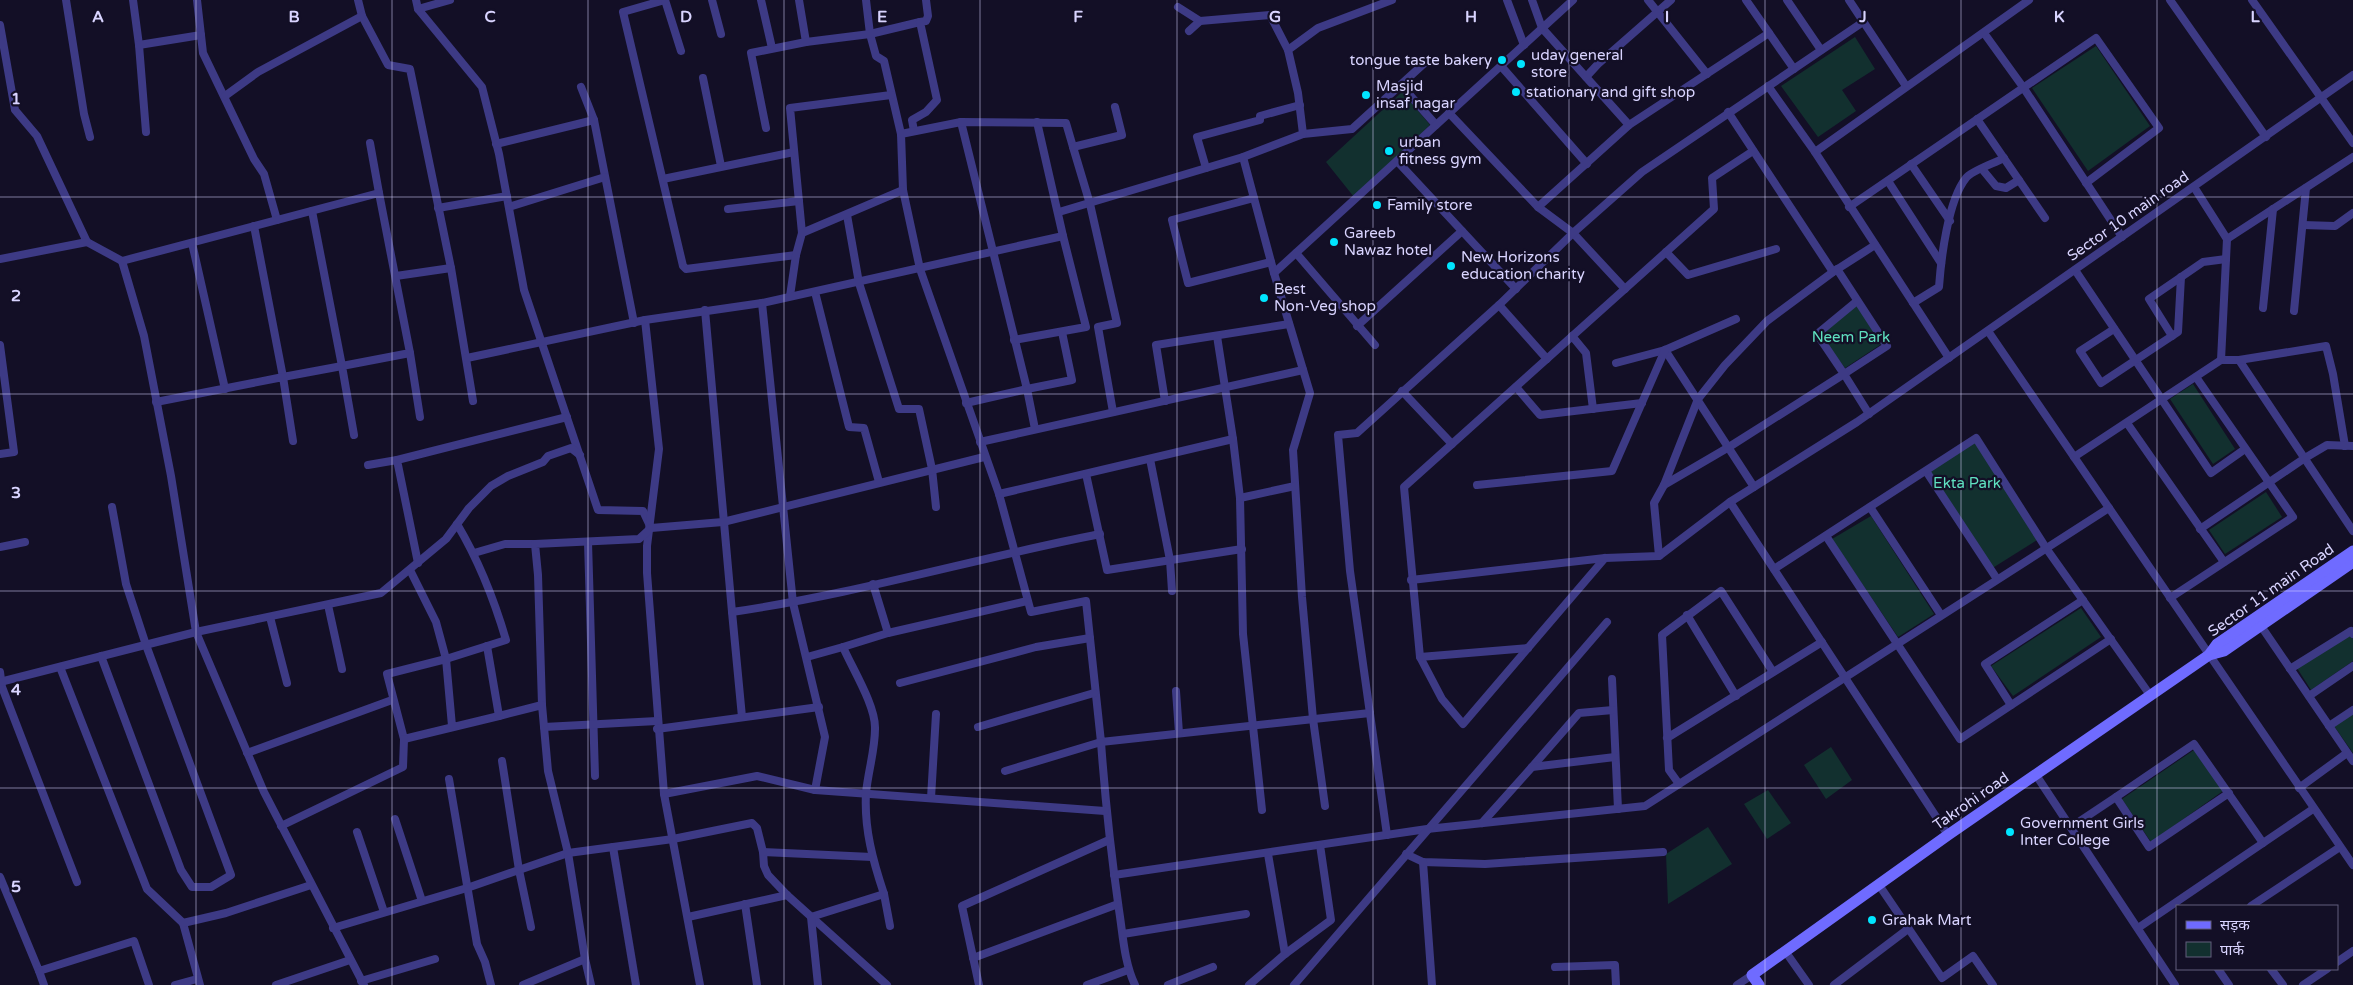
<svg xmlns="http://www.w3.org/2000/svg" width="2353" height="985" font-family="'Varela Round','Noto Sans Devanagari',sans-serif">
<rect width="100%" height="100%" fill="#130f26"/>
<!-- green -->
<g fill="#12302f">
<path d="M1855,37L1875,69L1842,90L1856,111L1818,137L1781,86Z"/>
<path d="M2096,46L2150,126L2088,171L2032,88Z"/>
<path d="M1402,92L1430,125L1354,197L1326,162Z"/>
<path d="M1856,303L1883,343L1845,368L1820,334Z"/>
<path d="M2193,384L2235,449L2213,464L2170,399Z"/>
<path d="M1975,441L2037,540L1991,569L1926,473Z"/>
<path d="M2266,492L2282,517L2225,554L2209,530Z"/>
<path d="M1871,516L1934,614L1898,637L1832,539Z"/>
<path d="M2081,608L2101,637L2013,696L1991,666Z"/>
<path d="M2350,634L2353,639V661L2311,690L2297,668Z"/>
<path d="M2353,713V753L2334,726Z"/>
<path d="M1831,747L1852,780L1826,799L1804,765Z"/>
<path d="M2194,750L2223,791L2151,842L2122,799Z"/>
<path d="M1768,790L1791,823L1767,839L1744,804Z"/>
<path d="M1708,827L1732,864L1668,904L1666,854Z"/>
</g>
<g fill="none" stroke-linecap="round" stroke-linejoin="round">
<!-- street -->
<g stroke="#3d3a85" stroke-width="8">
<path d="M66,0L84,114L90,137"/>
<path d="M133,0L139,45L146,132"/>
<path d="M197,0L203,53L254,159L264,174L277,220"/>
<path d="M358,0L362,16L388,65L410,69L451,268L473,401"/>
<path d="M416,0L418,9L482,87L499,154L524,290L598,510L643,511L651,528"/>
<path d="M665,0L623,12L683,266L686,269L796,255"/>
<path d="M665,0L681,51"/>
<path d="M712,0L721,34"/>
<path d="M761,0L772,48"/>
<path d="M799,0L806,42"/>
<path d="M866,0L870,34L876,56L884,61L901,134"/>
<path d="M1507,0L1524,45"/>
<path d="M1532,0L1542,28L1629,125"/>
<path d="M1648,0L1707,74"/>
<path d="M1746,0L1794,69"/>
<path d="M1787,0L1821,50"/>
<path d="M1849,0L1906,86"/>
<path d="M2170,0L2266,137"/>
<path d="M2252,0L2353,143"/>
<path d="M1178,7L1200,21"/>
<path d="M418,9L450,0"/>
<path d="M0,25L15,110L37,136L87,242L122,261"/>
<path d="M1189,31L1200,21L1270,15L1288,50"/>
<path d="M1984,33L2023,87L2122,237"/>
<path d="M139,45L201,35"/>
<path d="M1501,66L1587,164"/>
<path d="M1586,77L1598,64L1671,0"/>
<path d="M703,78L721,166"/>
<path d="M1401,85L1436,125"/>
<path d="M1768,86L1815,152"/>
<path d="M581,87L594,120"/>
<path d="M225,96L258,72L362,16"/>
<path d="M1728,112L1833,272"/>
<path d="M1449,113L1538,207L1573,233L1625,289"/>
<path d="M1977,119L2045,218"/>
<path d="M961,122L1027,389L966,403"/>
<path d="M766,128L751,53L806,42L870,34L920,22"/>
<path d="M914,131L912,120L926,112L937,100L920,22L926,21L928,16L926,0"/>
<path d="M1303,134L1352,129L1429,59"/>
<path d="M370,143L379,193"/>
<path d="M496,144L594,120L634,323"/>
<path d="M1073,147L1066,123L961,122L901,134L903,190L920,269L999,494L1031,612L1086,601L1101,742L1370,713"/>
<path d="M1243,157L1274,273L1310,393L1293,450L1302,597L1313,719L1325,806"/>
<path d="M1397,161L1516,289"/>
<path d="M1911,164L1950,221"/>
<path d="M1206,168L1197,137L1260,120V116L1300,105"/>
<path d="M1982,169L1996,186L2006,188L2019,180"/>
<path d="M663,179L794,152"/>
<path d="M1888,181L1941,263"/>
<path d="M1254,198L1172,220L1188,283L1271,262"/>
<path d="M509,207L605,177"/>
<path d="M1538,207L1629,125L1769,33"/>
<path d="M1849,207L2096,38L2159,128L2086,183"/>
<path d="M438,208L507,196"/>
<path d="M728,209L799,201"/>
<path d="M1059,212L1243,157L1303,134L1298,93L1288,50L1318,28L1392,0"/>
<path d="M847,215L859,283L899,409H919L932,469L936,507"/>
<path d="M2303,225L2335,226L2353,213"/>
<path d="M254,226L283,377L342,366L312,211"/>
<path d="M802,233L790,108L891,95"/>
<path d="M2227,239L2353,157"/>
<path d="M192,243L225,389"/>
<path d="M1666,252L1688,275L1776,249"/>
<path d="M1296,253L1375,345"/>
<path d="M0,259L87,242"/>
<path d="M1837,269L1887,346L1844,374L1869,414"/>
<path d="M2075,270L2211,473L2245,449"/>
<path d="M1274,273L1573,0"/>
<path d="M396,276L451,268"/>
<path d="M815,292L849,427L864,428L879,482"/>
<path d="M790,296L796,255L802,233L903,190"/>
<path d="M762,303L793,603L825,737L815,790"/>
<path d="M1913,303L1939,287C1941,259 1948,200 1966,178C1971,171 1995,163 2004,158"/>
<path d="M1499,305L1547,359"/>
<path d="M2263,308L2273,209"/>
<path d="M705,310L732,612"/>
<path d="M2294,311L2306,188"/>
<path d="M645,320L659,449L647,546V573L664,794"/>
<path d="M1357,326L1462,231"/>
<path d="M2114,329L2080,351L2101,383L2178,332L2181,277"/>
<path d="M1988,331L2353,865"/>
<path d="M1217,336L1233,439L1240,498L1243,634L1262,810"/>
<path d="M1572,336L1586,353L1593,409"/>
<path d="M2172,336L2149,299L2203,262L2226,259"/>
<path d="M1014,340L1086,327L1063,236"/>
<path d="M0,345L14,452L0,454"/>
<path d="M1665,350L1754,487"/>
<path d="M410,353L420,417"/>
<path d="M467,358L645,320L762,303L1063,236L1037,122"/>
<path d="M1949,358L1815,152L2029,0"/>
<path d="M2221,360H2239L2353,531"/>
<path d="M2239,360L2326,346L2333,374L2345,446"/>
<path d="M1616,363L1665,350L1736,319"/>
<path d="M1516,387L1540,415L1642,403"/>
<path d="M1402,391L1452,444"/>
<path d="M1165,401L1156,345L1289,324"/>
<path d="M156,402L283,377L293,441"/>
<path d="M1113,412L1098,327L1117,323L1090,204L1073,147L1122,135L1115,107"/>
<path d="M2127,423L2224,562"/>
<path d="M1035,429L1027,389L1072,380L1062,332"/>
<path d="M354,435L342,366L410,353L379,193L122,261L144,336L171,476L196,632L264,792L364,985"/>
<path d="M980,442L1303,370"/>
<path d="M2074,457L2221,360L2227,239L2194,187"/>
<path d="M1150,459L1170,560L1172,591"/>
<path d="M368,465L397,460"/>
<path d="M1926,471L1997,579"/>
<path d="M1086,474L1107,570L1242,549"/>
<path d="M1477,485L1612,471L1665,350"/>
<path d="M1664,485L1729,447L1844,374L1817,334L1857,301"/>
<path d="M999,494L1233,439"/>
<path d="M1240,498L1295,486"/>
<path d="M1730,502L1948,835"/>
<path d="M1870,507L1941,615"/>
<path d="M2200,529L2305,458L2327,445L2353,446"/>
<path d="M1826,536L1960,739L2111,639"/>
<path d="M588,542L595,776"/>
<path d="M0,547L25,542"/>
<path d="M474,553L505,544H535"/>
<path d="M1659,556L1654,503L1664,485L1698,399L1725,365L1767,321L1833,272L1875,245"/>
<path d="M1605,558L1463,724L1442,699L1420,657L1404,487L1714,209L1712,178L1753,151"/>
<path d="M418,563L397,460L567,417"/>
<path d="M1774,569L1976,438L2046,548L2150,695"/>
<path d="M410,570L436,622L446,659L506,640C494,599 479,561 457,524"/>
<path d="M1411,580L1605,558L1659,556L1730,502L1857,422L2353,75"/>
<path d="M873,584L888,633"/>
<path d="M2170,598L2293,517L2196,377"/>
<path d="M328,605L342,669"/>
<path d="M1687,615L1736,696"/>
<path d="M270,617L287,683"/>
<path d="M2261,626L2353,761"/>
<path d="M101,656L181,870L192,887H211L231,875L146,645L126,584L112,507"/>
<path d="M807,657L843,647"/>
<path d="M1420,657L1528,648"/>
<path d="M60,667L147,889L183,923L200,985"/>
<path d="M2290,669L2351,631L2353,634"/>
<path d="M0,672L2,687L77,882"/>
<path d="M1612,679L1618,809"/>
<path d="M0,682L196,632L381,593L446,539L469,508L491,486L508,476L543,462L548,456L571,448L580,455"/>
<path d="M900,683L1036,647L1090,638"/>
<path d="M1176,691L1179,733"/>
<path d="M2309,696L2353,666"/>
<path d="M542,705L538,575L535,544L639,539L651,528L723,522L984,457"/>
<path d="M2011,705L1985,664L2083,600"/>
<path d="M742,717L732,612C856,594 977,558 1100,534"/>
<path d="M452,726L446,659L387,674L404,739L499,716"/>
<path d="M2329,726L2353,710"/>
<path d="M544,727L657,721"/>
<path d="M978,727L1094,693"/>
<path d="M657,729L819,707"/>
<path d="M1667,738L1822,642"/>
<path d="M247,753L392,700"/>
<path d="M502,761L519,870L531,927"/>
<path d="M1532,767L1579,713L1613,710"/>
<path d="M1005,771L1101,742C1105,798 1111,854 1119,910C1123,935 1124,962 1135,985"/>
<path d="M2036,775L2175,985"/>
<path d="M449,779L477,944L485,962L491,985"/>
<path d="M1679,784L1669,770L1662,635L1721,591L1773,672"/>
<path d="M2299,788L2347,753"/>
<path d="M2229,793L2149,847L2116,797L2194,744L2263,843"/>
<path d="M931,798L936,714"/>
<path d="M395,819L422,901"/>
<path d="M1482,823L1532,767L1615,757"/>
<path d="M281,826L403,767L404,739"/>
<path d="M2071,827L2116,797"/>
<path d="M357,832L384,912"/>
<path d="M1387,835L1350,571L1338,435L1357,433L1499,305L1573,233L1642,172L1863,22"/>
<path d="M613,847L636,985"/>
<path d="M1268,854L1285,954"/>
<path d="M1406,854L1423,862L1485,864L1663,852"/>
<path d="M872,857L763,852L764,866L768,875L787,895L887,985"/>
<path d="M1423,862L1432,985"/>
<path d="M1114,875L1427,829L1645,806L2109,508"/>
<path d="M0,877L39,971L134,941L149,985"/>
<path d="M1879,885L1942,978L1973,956L1993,985"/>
<path d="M884,894L890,926"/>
<path d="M745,904L757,985"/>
<path d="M2251,906L2340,847"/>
<path d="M688,917L787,895"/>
<path d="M183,923L226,913L311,885"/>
<path d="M333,928L467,888L568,853L548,771L542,705L499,716L487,646"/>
<path d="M2138,928L2313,809"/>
<path d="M1123,934L1246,914"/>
<path d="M1785,951L1809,985"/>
<path d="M973,958L1118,904"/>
<path d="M585,959L591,985"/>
<path d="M2337,962L2353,951"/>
<path d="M1555,967L1615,965L1616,985"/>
<path d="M2218,969L2229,985"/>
<path d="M2271,969L2283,985"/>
<path d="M39,971L44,985"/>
<path d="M361,981L435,959"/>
<path d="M175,985L197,979"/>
<path d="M276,985L350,960"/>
<path d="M523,985L585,959L568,853L673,839L752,823L757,828L763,852"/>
<path d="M700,985L664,794L757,776L815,790L1105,811"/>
<path d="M818,985L811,917L884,894C873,861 864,829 866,793C868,772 875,750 875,729C876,706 852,668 843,647L888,633L1027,601"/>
<path d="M979,985L962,906L1109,840"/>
<path d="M1087,985L1128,970"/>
<path d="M1168,985L1213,967"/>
<path d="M1249,985L1285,954L1331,920L1320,845"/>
<path d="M1294,985L1607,622"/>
<path d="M1737,985L1752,975"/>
<path d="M1834,985L1908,929"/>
<path d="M2303,985L2327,969"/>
</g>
<!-- secondary -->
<g stroke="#6f6bff" stroke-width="11">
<path d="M2209,655L2224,651L2353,562"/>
<path d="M1759,985L1752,975L1948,835L2209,655L2217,644L2353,551"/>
</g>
</g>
<!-- grid -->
<path fill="none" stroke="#d9d4ff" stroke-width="1" stroke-opacity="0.55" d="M196,0V985M392,0V985M588,0V985M784,0V985M980,0V985M1177,0V985M1373,0V985M1569,0V985M1765,0V985M1961,0V985M2157,0V985M0,197H2353M0,394H2353M0,591H2353M0,788H2353"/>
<!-- markers -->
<g fill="#00e5ff" stroke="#130f26" stroke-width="2">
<circle cx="1502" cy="60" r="5"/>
<circle cx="1521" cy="64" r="5"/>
<circle cx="1516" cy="92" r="5"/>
<circle cx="1366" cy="95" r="5"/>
<circle cx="1389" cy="151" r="5"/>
<circle cx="1377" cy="205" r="5"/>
<circle cx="1334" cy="242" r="5"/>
<circle cx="1451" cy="266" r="5"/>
<circle cx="1264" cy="298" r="5"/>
<circle cx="2010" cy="832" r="5"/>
<circle cx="1872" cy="920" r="5"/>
</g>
<g text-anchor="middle" stroke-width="4.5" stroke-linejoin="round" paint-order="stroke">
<!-- poi labels -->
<g font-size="15" fill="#d9d4ff" stroke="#130f26" text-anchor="start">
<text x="1531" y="60">uday general<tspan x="1531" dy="17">store</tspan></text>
<text x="1492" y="65" text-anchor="end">tongue taste bakery</text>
<text x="1376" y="91">Masjid<tspan x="1376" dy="17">insaf nagar</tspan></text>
<text x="1526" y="97">stationary and gift shop</text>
<text x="1399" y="147">urban<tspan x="1399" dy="17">fitness gym</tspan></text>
<text x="1387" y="210">Family store</text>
<text x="1344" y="238">Gareeb<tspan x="1344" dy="17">Nawaz hotel</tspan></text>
<text x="1461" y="262">New Horizons<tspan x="1461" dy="17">education charity</tspan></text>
<text x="1274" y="294">Best<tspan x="1274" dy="17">Non-Veg shop</tspan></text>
<text x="2020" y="828">Government Girls<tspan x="2020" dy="17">Inter College</tspan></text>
<text x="1882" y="925">Grahak Mart</text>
</g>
<!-- street labels -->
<g font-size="15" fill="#d9d4ff" stroke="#130f26">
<text transform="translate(2128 216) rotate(-35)" y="5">Sector 10 main road</text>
<text transform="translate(2271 590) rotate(-35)" y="5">Sector 11 main Road</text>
<text transform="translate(1971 801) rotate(-35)" y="5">Takrohi road</text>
</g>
<!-- park labels -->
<g font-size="15" fill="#5fe0c0" stroke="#130f26">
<text x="1851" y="342">Neem Park</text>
<text x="1967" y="488">Ekta Park</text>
</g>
</g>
<g font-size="16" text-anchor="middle" font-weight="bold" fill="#d9d4ff" stroke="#130f26" stroke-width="4.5" stroke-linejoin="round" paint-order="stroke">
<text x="98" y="22">A</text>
<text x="294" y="22">B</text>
<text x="490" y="22">C</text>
<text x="686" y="22">D</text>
<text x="882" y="22">E</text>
<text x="1078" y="22">F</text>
<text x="1275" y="22">G</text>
<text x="1471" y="22">H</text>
<text x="1667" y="22">I</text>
<text x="1863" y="22">J</text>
<text x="2059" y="22">K</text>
<text x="2255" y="22">L</text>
<text x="16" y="104">1</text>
<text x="16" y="301">2</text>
<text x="16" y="498">3</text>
<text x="16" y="695">4</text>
<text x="16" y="892">5</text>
</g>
<!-- legend -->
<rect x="2176" y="905" width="162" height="65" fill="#130f26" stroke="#625e7d"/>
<rect x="2186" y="921" width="25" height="8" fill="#6f6bff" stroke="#625e7d"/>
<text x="2220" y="930" font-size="15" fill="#d9d4ff">सड़क</text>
<rect x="2186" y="942" width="25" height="15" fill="#12302f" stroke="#625e7d"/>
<text x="2220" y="955" font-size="15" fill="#d9d4ff">पार्क</text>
</svg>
